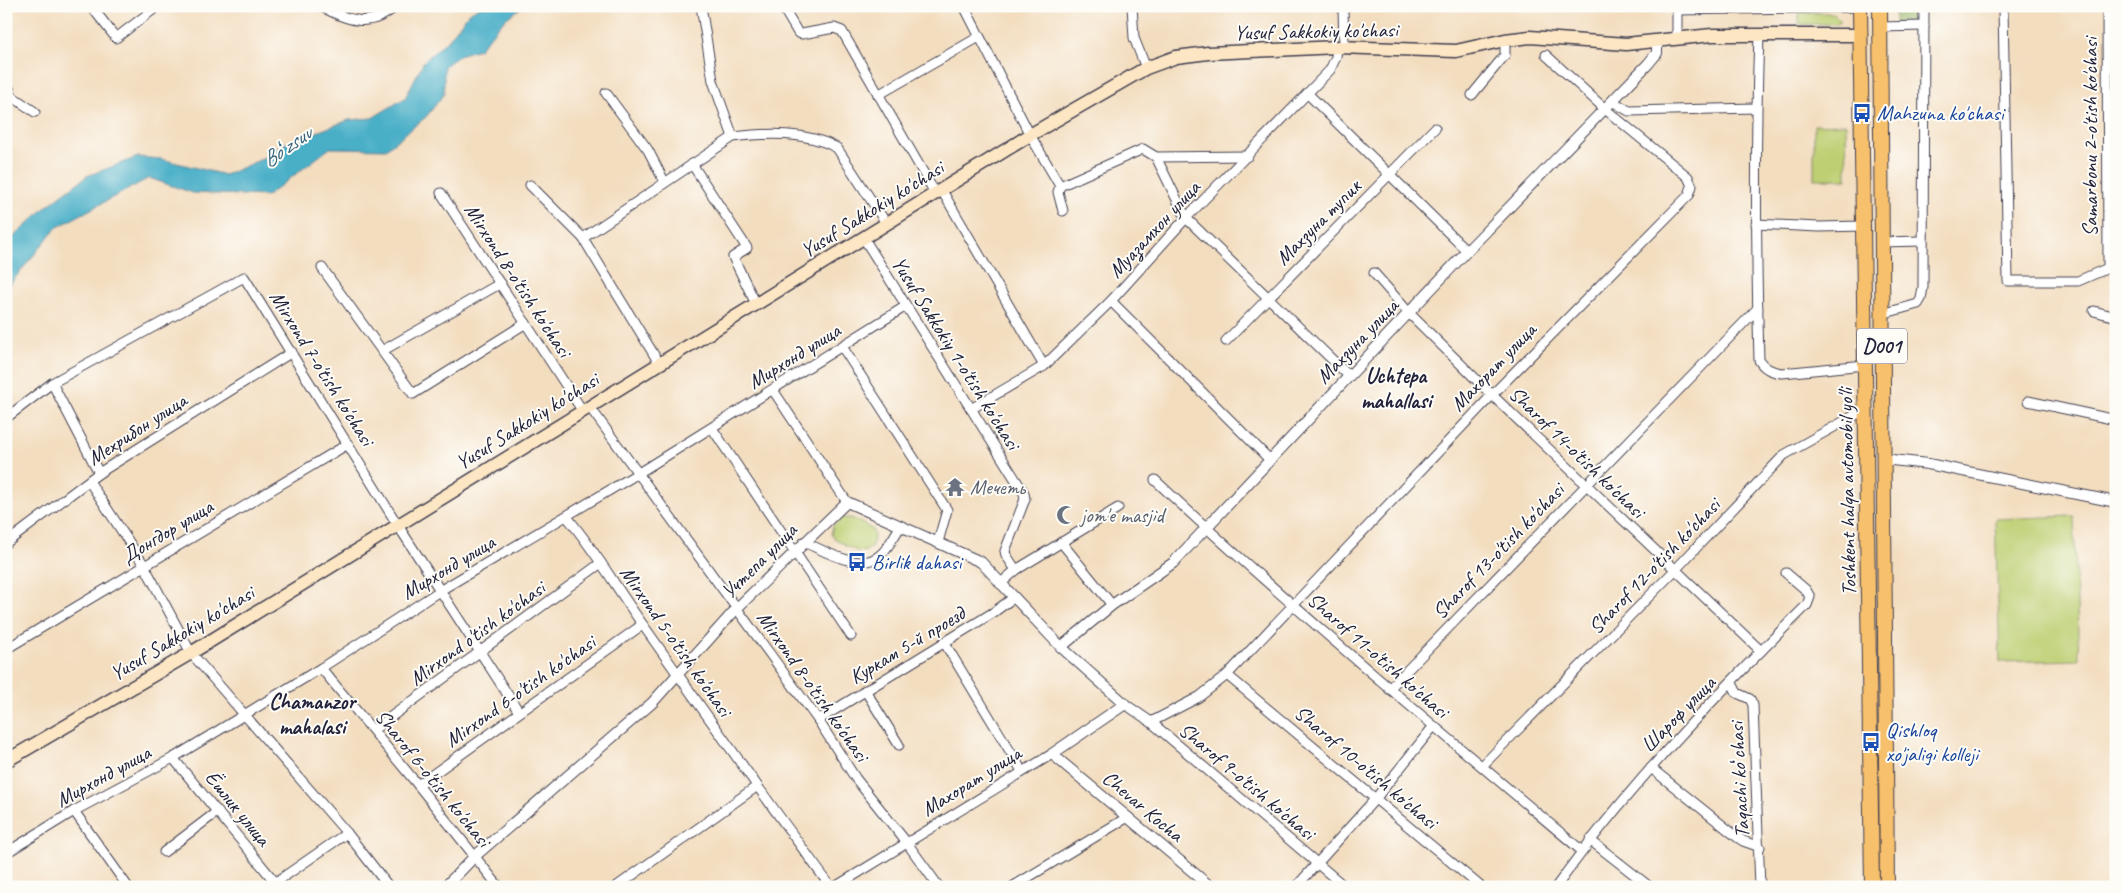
<svg xmlns="http://www.w3.org/2000/svg" width="2122" height="893" font-family="Caveat,sans-serif">
<rect width="100%" height="100%" fill="#fdfcf7"/>
<filter id="ink" filterUnits="userSpaceOnUse"><feTurbulence type="fractalNoise" baseFrequency=".02" numOctaves="2"/><feDisplacementMap in="SourceGraphic" scale="10" xChannelSelector="R" yChannelSelector="G"/><feConvolveMatrix kernelMatrix="1 2 1 2 8 2 1 2 1" color-interpolation-filters="sRGB"/></filter>
<filter id="wash" filterUnits="userSpaceOnUse"><feTurbulence type="fractalNoise" baseFrequency=".0096" numOctaves="4" result="noise"/><feDisplacementMap in="SourceGraphic" scale="20" xChannelSelector="R" yChannelSelector="G"/><feGaussianBlur stdDeviation="1.12" result="paint"/><feColorMatrix in="noise" values="0 0 0 0 0 0 0 0 0 0 0 0 0 0 0 0 0 1.4 0 .05"/><feComposite in="paint" operator="in"/></filter>
<g filter="url(#wash)">
<rect width="100%" height="100%" fill="#f3ddbf"/>
<!-- green -->
<g fill="#bdcf72" stroke="#707856">
<path d="M1799,13H1833L1841,21L1835,24H1799Z"/>
<path d="M1846,124L1847,179H1814V125Z"/>
<path d="M2074,516L2079,660L2000,662L1995,519Z"/>
<path d="M842,518H852L872,529C874,534 875,539 872,545C864,561 843,543 834,538L831,534L833,526Z"/>
</g>
<!-- forest -->
<rect fill="#96b264" stroke="#5c6a50" x="1895" y="6" width="17" height="16"/>
<!-- water -->
<path fill="#48afc7" stroke="#356881" d="M481,6H523L504,20L479,49L462,54L444,66V94L426,117L386,149L330,148L267,196L193,193L149,178L56,228L6,289V244L47,206L87,176L138,157L161,159L225,175L262,159L279,146L349,120L372,118L405,98L424,61L449,39L469,13Z"/>
</g>
<g filter="url(#ink)">
<g fill="none" stroke-linecap="round" stroke-linejoin="round">
<!-- minor casing -->
<g stroke="#413e4f" stroke-width="11">
<g id="minor">
<path d="M91,6L116,38L158,6"/>
<path d="M320,6C348,20 369,30 396,6"/>
<path d="M701,6L713,81L733,137"/>
<path d="M782,6L798,33L802,34L834,28L842,31L935,193"/>
<path d="M964,6L1030,135L1060,186L1058,192L1063,211"/>
<path d="M1132,6L1134,38L1146,68"/>
<path d="M1343,6L1344,47"/>
<path d="M2003,6L2008,281H2078L2108,268L2107,6"/>
<path d="M1677,10L1860,7"/>
<path d="M1880,27L1924,26"/>
<path d="M1759,35C1755,143 1756,251 1759,360C1764,369 1772,372 1782,373L1865,365"/>
<path d="M1677,38V6"/>
<path d="M6,82L13,97L35,112"/>
<path d="M606,93L648,150L664,181"/>
<path d="M1308,94L1467,251"/>
<path d="M878,95L979,37"/>
<path d="M1472,95L1505,55V40"/>
<path d="M1612,101L1629,111L1756,108"/>
<path d="M1156,157L1186,218L1349,376"/>
<path d="M692,164L747,248L733,257L756,304"/>
<path d="M530,185L583,238L659,363"/>
<path d="M1060,186L1143,149L1156,157L1248,156"/>
<path d="M941,189L1044,366"/>
<path d="M441,193L582,410"/>
<path d="M1756,224L1819,227L1863,226"/>
<path d="M863,237L1024,493L1025,499L1005,551L1006,555L1016,570"/>
<path d="M583,238L733,137C766,133 807,131 837,148L886,223"/>
<path d="M1881,242L1922,241"/>
<path d="M322,268L413,394L526,323"/>
<path d="M1374,273L1410,314L1492,395L1761,651"/>
<path d="M1111,301L1269,459"/>
<path d="M2094,311L2116,317"/>
<path d="M1882,314L1918,304L1921,299L1923,287L1924,6"/>
<path d="M1226,341L1435,128"/>
<path d="M843,348L947,510L938,542"/>
<path d="M382,351L501,283"/>
<path d="M52,383L99,473"/>
<path d="M773,390L847,502"/>
<path d="M2028,401L2116,420"/>
<path d="M589,406L818,720L856,779L907,843L939,887"/>
<path d="M971,409L1044,366L1111,301L1186,218L1330,70L1336,57L1337,47"/>
<path d="M6,418L52,383L244,277L397,524L519,712"/>
<path d="M712,428L851,636"/>
<path d="M1155,480C1292,609 1438,729 1582,851"/>
<path d="M89,481L144,565L191,653L347,833L389,887"/>
<path d="M567,517C595,550 617,589 643,625C705,713 767,801 831,887"/>
<path d="M804,542C825,551 860,573 880,555C889,548 894,535 901,526"/>
<path d="M1061,542L1112,605"/>
<path d="M6,543L99,473L292,352"/>
<path d="M1000,584L1016,570L1118,508"/>
<path d="M944,642L1022,771"/>
<path d="M6,649L348,444"/>
<path d="M321,668L418,785L499,887"/>
<path d="M1227,675L1481,887"/>
<path d="M1732,683L1737,693L1750,699L1753,705L1760,887"/>
<path d="M1389,689L1758,308"/>
<path d="M865,690L899,745"/>
<path d="M1125,704L1151,722L1345,887"/>
<path d="M818,720L994,612L1013,598"/>
<path d="M1151,722L1199,697L1227,675L1492,395L1689,195L1692,186L1688,177L1605,109L1546,55"/>
<path d="M373,730L601,563"/>
<path d="M173,758L275,882"/>
<path d="M1482,766L1676,569L1784,455L1866,409"/>
<path d="M1651,768L1737,837L1743,841L1760,847"/>
<path d="M418,785L642,625"/>
<path d="M74,811L128,887"/>
<path d="M1590,840L1650,887"/>
<path d="M164,852L218,811"/>
<path d="M6,853L74,811L173,758L244,715L321,668L441,590L637,474L906,306"/>
<path d="M269,887L347,833"/>
<path d="M616,887L756,787"/>
<path d="M835,887L1052,754"/>
<path d="M1012,887L1128,817"/>
<path d="M1296,887L1376,798L1433,727"/>
<path d="M1556,887C1629,785 1718,693 1807,605L1810,597L1806,590L1786,573"/>
</g>
</g>
<!-- tertiary casing -->
<g stroke="#413e4f" stroke-width="12">
<g id="tertiary">
<path d="M1883,459L1928,464L2116,502"/>
<path d="M1061,647L1112,605L1173,563L1467,251L1648,64L1657,53V41"/>
<path d="M445,887L474,857L652,703L737,608L847,502L981,562L1061,647L1125,704L1052,754L1211,887"/>
</g>
</g>
<!-- secondary casing -->
<g stroke="#413e4f" stroke-width="15">
<path id="secondary" d="M6,761L191,653L1030,135L1146,68L1176,57L1208,53L1337,47L1456,51L1505,40L1530,37L1626,44L1712,35H1861"/>
</g>
<!-- trunk casing -->
<g stroke="#413e4f" stroke-width="16">
<g id="trunk">
<path d="M1860,6L1872,887"/>
<path d="M1880,6L1887,887"/>
</g>
</g>
<!-- minor -->
<use href="#minor" stroke="#fff" stroke-width="9"/>
<!-- tertiary -->
<use href="#tertiary" stroke="#fff" stroke-width="10"/>
<!-- secondary -->
<use href="#secondary" stroke="#fce6c4" stroke-width="12"/>
<!-- trunk -->
<use href="#trunk" stroke="#f7c06c" stroke-width="14"/>
</g>
</g>
<!-- icons -->
<defs>
<g id="bus-bare" transform="scale(1.5)"><path d="M-5-6H5V4H4V6H2V4H-2V6H-4V4H-5ZM-3.5-4V0h7V-4ZM-3.5 1.2v1.5H-2V1.2ZM2 1.2v1.5H3.5V1.2Z" fill="#1a4fb4" stroke="#fdfcf7" stroke-width="2.5" paint-order="stroke"/></g>
<g id="temple-bare" transform="scale(1.5)"><path d="M0-6L5-2H3V0L6.5 2.5H4V6H1.5V3h-3V6H-4V2.5H-6.5L-3 0V-2H-5Z" fill="#6b7280" stroke="#fdfcf7" stroke-width="2.5" paint-order="stroke"/></g>
<g id="mosque-bare" transform="scale(1.5)"><path d="M3.5-4.9A6 6 0 1 0 3.5 4.9A5 5 0 1 1 3.5-4.9Z" fill="#6b7280" stroke="#fdfcf7" stroke-width="2.5" paint-order="stroke"/></g>
</defs>
<g fill-rule="evenodd">
<use href="#bus-bare" x="1862" y="113"/>
<use href="#temple-bare" x="955" y="487"/>
<use href="#mosque-bare" x="1066" y="515"/>
<use href="#bus-bare" x="857" y="562"/>
<use href="#bus-bare" x="1871" y="742"/>
</g>
<g text-anchor="middle" stroke-width="4" stroke-linejoin="round" paint-order="stroke">
<!-- shield labels -->
<rect fill="#fdfcf7" stroke="#646373" stroke-width="1" x="1857" y="328.5" width="50" height="35" rx="4"/>
<g font-size="20" font-weight="bold" fill="#22223b">
<text x="1882" y="353">D001</text>
</g>
<!-- street labels -->
<g font-size="21" fill="#22223b" stroke="#fdfcf7">
<text transform="translate(1316 31) rotate(-1)" y="7">Yusuf Sakkokiy ko'chasi</text>
<text transform="translate(2090 137) rotate(-90)" y="7">Samarbonu 2-o'tish ko'chasi</text>
<text transform="translate(872 209) rotate(-32)" y="7">Yusuf Sakkokiy ko'chasi</text>
<text transform="translate(1318 222) rotate(-45)" y="7">Махзуна тупик</text>
<text transform="translate(1154 229) rotate(-47)" y="7">Муазамхон улица</text>
<text transform="translate(518 280) rotate(57)" y="7">Mirxond 8-o'tish ko'chasi</text>
<text transform="translate(1357 341) rotate(-46)" y="7">Махзуна улица</text>
<text transform="translate(956 353) rotate(58)" y="7">Yusuf Sakkokiy 1-o'tish ko'chasi</text>
<text transform="translate(794 356) rotate(-32)" y="7">Мирхонд улица</text>
<text transform="translate(1493 367) rotate(-46)" y="7">Махорат улица</text>
<text transform="translate(322 368) rotate(58)" y="7">Mirxond 7-o'tish ko'chasi</text>
<text transform="translate(527 421) rotate(-32)" y="7">Yusuf Sakkokiy ko'chasi</text>
<text transform="translate(137 429) rotate(-33)" y="7">Мехрибон улица</text>
<text transform="translate(1577 452) rotate(44)" y="7">Sharof 14-o'tish ko'chasi</text>
<text transform="translate(1847 492) rotate(-91)" y="7">Toshkent halqa avtomobil yo'li</text>
<text transform="translate(167 531) rotate(-31)" y="7">Донгдор улица</text>
<text transform="translate(1498 551) rotate(-46)" y="7">Sharof 13-o'tish ko'chasi</text>
<text transform="translate(759 561) rotate(-45)" y="7">Учтепа улица</text>
<text transform="translate(1654 566) rotate(-46)" y="7">Sharof 12-o'tish ko'chasi</text>
<text transform="translate(448 567) rotate(-31)" y="7">Мирхонд улица</text>
<text transform="translate(182 633) rotate(-31)" y="7">Yusuf Sakkokiy ko'chasi</text>
<text transform="translate(477 633) rotate(-36)" y="7">Mirxond o'tish ko'chasi</text>
<text transform="translate(676 641) rotate(55)" y="7">Mirxond 5-o'tish ko'chasi</text>
<text transform="translate(907 645) rotate(-31)" y="7">Куркам 5-й проезд</text>
<text transform="translate(1378 655) rotate(41)" y="7">Sharof 11-o'tish ko'chasi</text>
<text transform="translate(813 686) rotate(55)" y="7">Mirxond 8-o'tish ko'chasi</text>
<text transform="translate(520 691) rotate(-35)" y="7">Mirxond 6-o'tish ko'chasi</text>
<text transform="translate(1678 714) rotate(-46)" y="7">Шароф улица</text>
<text transform="translate(1366 767) rotate(40)" y="7">Sharof 10-o'tish ko'chasi</text>
<text transform="translate(103 776) rotate(-29)" y="7">Мирхонд улица</text>
<text transform="translate(433 778) rotate(51)" y="7">Sharof 6-o'tish ko'chasi</text>
<text transform="translate(1739 780) rotate(-93)" y="7">Taqachi koʻchasi</text>
<text transform="translate(971 781) rotate(-32)" y="7">Махорат улица</text>
<text transform="translate(1247 781) rotate(40)" y="7">Sharof 9-o'tish ko'chasi</text>
<text transform="translate(1143 806) rotate(40)" y="7">Chevar Kocha</text>
<text transform="translate(238 808) rotate(51)" y="7">Ёшлик улица</text>
</g>
<!-- transit labels -->
<g font-size="21" fill="#164399" stroke="#fdfcf7" text-anchor="start">
<text x="1877" y="120">Mahzuna ko'chasi</text>
<text x="872" y="569">Birlik dahasi</text>
<text x="1886" y="737">Qishloq<tspan x="1886" dy="24">xo'jaligi kolleji</tspan></text>
</g>
<!-- worship labels -->
<g font-size="21" fill="#5b616d" stroke="#fdfcf7" text-anchor="start">
<text x="970" y="494">Мечеть</text>
<text x="1081" y="522">jom'e masjid</text>
</g>
<!-- water labels -->
<g font-size="22" font-style="italic" fill="#33617a" stroke="#fdfcf7">
<text transform="translate(286 146) rotate(-35)" y="8">Boʻzsuv</text>
</g>
<!-- neighbourhood labels -->
<g font-size="22" font-weight="bold" fill="#22223b" stroke="#fdfcf7">
<text x="1396" y="383">Uchtepa<tspan x="1396" dy="25">mahallasi</tspan></text>
<text x="312" y="709">Chamanzor<tspan x="312" dy="25">mahalasi</tspan></text>
</g>
</g>
<!-- margin -->
<rect width="2122" height="893" fill="none" stroke="#fdfcf7" stroke-width="25"/>
</svg>
